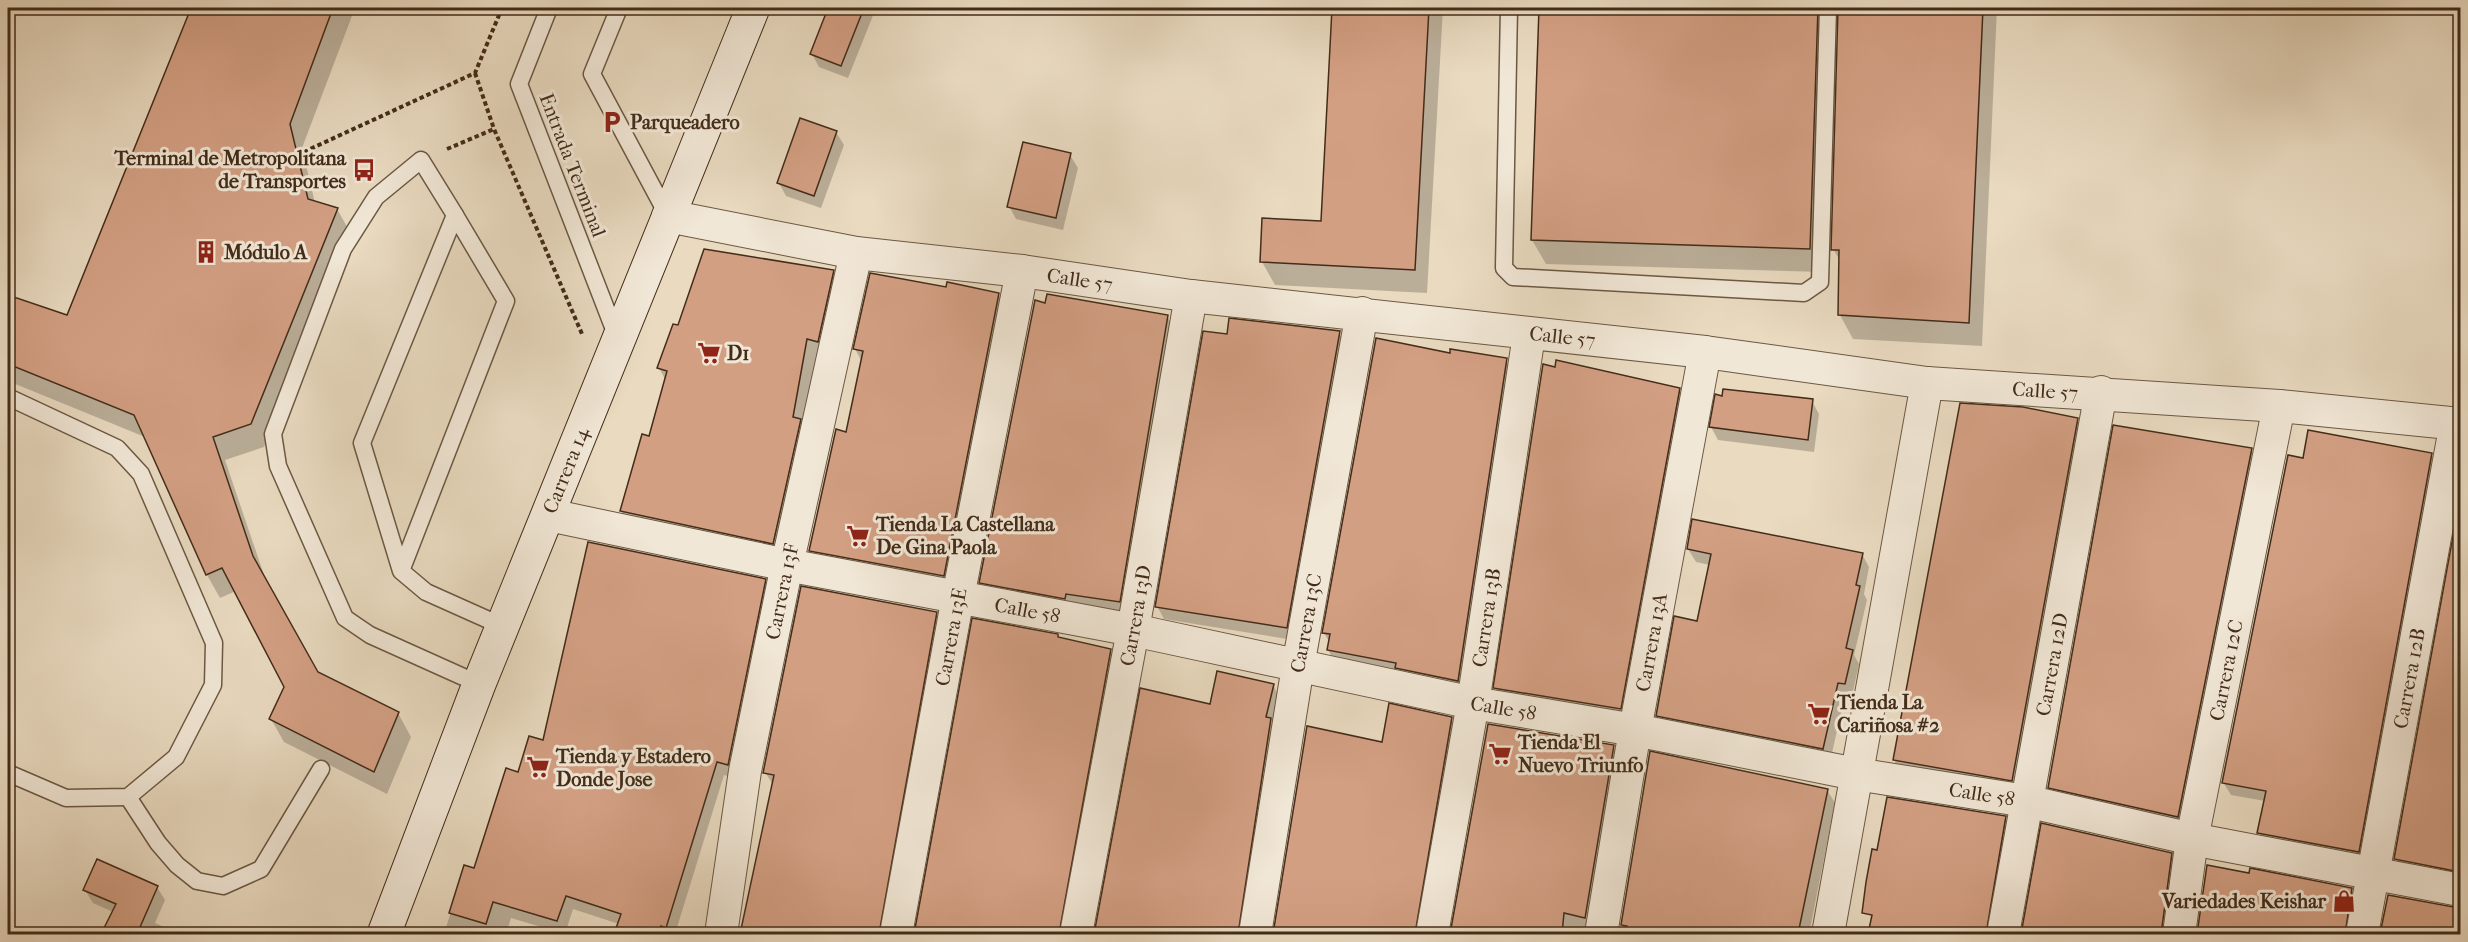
<svg xmlns="http://www.w3.org/2000/svg" width="2468" height="942" font-family="'IM FELL French Canon',serif">
<rect width="100%" height="100%" fill="#e9dac0"/>
<filter id="stains"><feTurbulence type="fractalNoise" baseFrequency=".00333" numOctaves="4"/><feColorMatrix values="0 0 0 0 .2 0 0 0 0 .09 0 0 0 0 .02 0 0 0 .5 -.17"/></filter>
<radialGradient id="worn" r=".72"><stop offset=".6" stop-color="#630" stop-opacity="0"/><stop offset="1" stop-color="#630" stop-opacity=".3"/></radialGradient>
<!-- shadow -->
<g fill="#0003">
<path d="M192,8H355L302,148L315,203L337,209L350,232L264,447L225,460L266,581L318,673L398,713L411,737L387,794L284,742L271,719L285,687L236,591L220,598L207,575L145,437L8,381V295L68,317Z"/>
<path d="M830,8H876L848,78L819,67L812,54Z"/>
<path d="M1334,8H1443L1427,293L1275,285L1262,262L1322,223Z"/>
<path d="M1540,8H1997L1982,346L1853,339L1840,315L1841,262L1833,249L1840,22L1836,23L1830,32L1823,272L1546,264L1532,240Z"/>
<path d="M836,132L844,145L821,208L786,196L779,183Z"/>
<path d="M1070,155L1078,168L1063,230L1016,219L1009,206Z"/>
<path d="M833,272L843,289L827,358L816,356L783,560L631,528L621,511L650,438L666,381L659,368L679,327Z"/>
<path d="M947,289L998,294L1005,305L950,587L817,562L810,550L848,434L861,360L855,349Z"/>
<path d="M1167,316L1173,327L1125,613L987,594L981,583Z"/>
<path d="M1339,333L1346,345L1293,640L1164,619L1157,606Z"/>
<path d="M1451,354L1506,360L1514,373L1465,694L1336,663L1328,650L1330,643L1324,633Z"/>
<path d="M1557,362L1679,389L1687,402L1627,722L1503,701L1495,688Z"/>
<path d="M1812,401L1819,414L1814,452L1718,440L1711,427Z"/>
<path d="M1961,405L2077,420L2085,433L2019,793L1903,775L1895,762Z"/>
<path d="M2206,440L2251,449L2259,462L2185,830L2057,800L2049,787Z"/>
<path d="M2431,454L2439,467L2366,865L2266,846L2259,833L2265,801L2231,795L2223,782L2304,459Z"/>
<path d="M2460,506V883L2403,872L2396,859Z"/>
<path d="M1688,549L1862,554L1869,567L1864,594L1867,600L1854,655L1859,664L1852,696L1845,695L1830,762L1665,729L1658,716L1699,623L1710,565L1696,562Z"/>
<path d="M765,580L773,594L735,778L724,775L675,934H616L619,924L573,909L565,934L511,918L506,934H444L465,867L475,870L519,774L544,742Z"/>
<path d="M936,613L943,626L887,934H741L773,785L765,772Z"/>
<path d="M974,620L1057,636L1059,639L1110,650L1118,663L1067,934H916Z"/>
<path d="M1273,685L1280,698L1245,934H1096L1142,690L1211,706Z"/>
<path d="M1451,718L1459,731L1423,934H1275L1308,727L1383,744Z"/>
<path d="M1489,725L1613,746L1621,759L1591,934H1452Z"/>
<path d="M1651,753L1827,790L1835,803L1809,934H1621Z"/>
<path d="M2005,817L2012,830L1994,934H1870L1889,834Z"/>
<path d="M2043,825L2171,854L2178,867L2169,934H2023Z"/>
<path d="M2208,867L2351,889L2359,902L2354,934H2199Z"/>
<path d="M157,887L165,900L155,923L179,934H108L105,929L113,912L93,903L85,890Z"/>
<path d="M2389,896L2460,909V934H2382Z"/>
</g>
<!-- building -->
<g fill="#d39f83" stroke="#432c19" stroke-width="1.5">
<path d="M191,8H333L290,124L308,199L338,208L251,424L213,437L253,556L318,672L399,712L374,772L269,719L284,687L222,568L206,575L134,415L8,364V295L67,315Z"/>
<path d="M828,8H864L841,66L810,54Z"/>
<path d="M1332,8H1429L1415,270L1260,262L1262,218L1321,221Z"/>
<path d="M1539,8H1818L1810,249L1531,240Z"/>
<path d="M1838,8H1983L1969,323L1838,315L1839,250H1831Z"/>
<path d="M800,118L837,131L814,196L777,183Z"/>
<path d="M1023,142L1071,153L1056,218L1007,207Z"/>
<path d="M704,249L834,270L818,342L807,339L793,417L801,419L773,544L620,511L642,434L649,436L667,371L657,368L673,324L678,325Z"/>
<path d="M870,273L946,287L947,282L999,293L944,576L809,551L836,429L846,432L863,351L853,349Z"/>
<path d="M1047,294L1168,315L1120,602L1066,594L1065,599L979,583L1035,300L1045,303Z"/>
<path d="M1229,318L1340,331L1287,628L1155,607L1203,331L1227,334Z"/>
<path d="M1376,338L1450,353V349L1507,358L1458,681L1395,668L1396,663L1327,650L1330,634L1322,633Z"/>
<path d="M1556,360L1680,388L1621,709L1493,688L1543,364L1555,367Z"/>
<path d="M1723,389L1813,399L1808,440L1709,427L1715,394L1722,396Z"/>
<path d="M1960,403L2023,407L2078,418L2012,781L1893,760Z"/>
<path d="M2113,425L2252,448L2178,817L2048,788Z"/>
<path d="M2308,430L2432,453L2359,852L2257,833L2266,791L2222,783L2288,455L2303,458Z"/>
<path d="M2460,498V872L2394,859Z"/>
<path d="M1692,519L1863,553L1856,585L1860,586L1846,648L1853,650L1845,684L1838,683L1823,749L1656,716L1674,616L1697,621L1711,554L1687,549Z"/>
<path d="M588,542L766,579L728,765L717,762L666,928L661,926L658,934H614L621,914L566,896L557,921L493,902L486,924L449,913L464,865L474,868L506,768L518,772L529,736L543,740Z"/>
<path d="M801,586L937,612L879,934H740L774,775L763,773Z"/>
<path d="M972,618L1058,634V637L1111,649L1059,934H914Z"/>
<path d="M1217,671L1274,684L1266,717L1271,718L1238,934H1094L1140,688L1210,704Z"/>
<path d="M1389,703L1452,717L1415,934H1273L1307,726L1382,742Z"/>
<path d="M1488,724L1614,745L1585,918L1564,913L1562,934H1450Z"/>
<path d="M1650,751L1828,789L1798,934H1625L1627,926L1621,925Z"/>
<path d="M1887,797L2006,816L1986,934H1868L1872,915L1862,913L1866,882L1872,849L1877,850Z"/>
<path d="M2041,823L2172,853L2161,934H2021Z"/>
<path d="M97,859L158,886L137,934H101L116,904L83,890Z"/>
<path d="M2207,865L2249,873L2250,868L2352,888L2345,934H2197Z"/>
<path d="M2388,895L2459,908L2454,934H2380Z"/>
</g>
<g fill="none" stroke-linecap="round" stroke-linejoin="round">
<!-- service casing -->
<g stroke="#6c5843" stroke-width="19">
<g id="service">
<path d="M549,8L519,84L617,337"/>
<path d="M619,8L592,74L668,216"/>
<path d="M1509,8L1504,268L1513,277L1804,293L1820,282L1828,8"/>
<path d="M455,215L421,160L376,197L343,249L273,434L278,466L345,618L370,635L479,684"/>
<path d="M8,397L117,448L141,474L214,643L213,685L176,757L128,797L66,798L8,773"/>
<path d="M401,571L506,301L455,215L362,443L401,571L426,592L502,626"/>
<path d="M128,797L158,843L177,865L197,881L223,886L261,869L321,769"/>
</g>
</g>
<!-- minor casing -->
<g stroke="#6c5843" stroke-width="34">
<g id="minor">
<path id="s1" d="M668,216L856,253L1022,271L1191,296L1705,352L1927,383L2279,406L2460,424"/>
<path id="s2" d="M549,515L787,565L1133,630L1473,703L1635,730L1856,774L2026,801L2192,839L2460,890"/>
<path id="s3" d="M721,934L745,771L787,565L856,253"/>
<path id="s4" d="M896,934L958,597L1022,271"/>
<path id="s5" d="M1076,934L1133,630L1191,296"/>
<path id="s6" d="M1255,934L1298,666L1362,313"/>
<path id="s7" d="M1432,934L1473,703L1529,335"/>
<path id="s8" d="M1601,934L1635,730L1705,352"/>
<path d="M1828,934L1927,383"/>
<path id="s9" d="M2003,934L2101,392"/>
<path id="s10" d="M2179,934L2192,839L2279,406"/>
<path id="s11" d="M2362,934L2456,423"/>
</g>
</g>
<!-- secondary casing -->
<g stroke="#432c19" stroke-width="35">
<g id="secondary">
<path id="s12" d="M384,934L479,684L753,8"/>
</g>
</g>
<!-- path -->
<g stroke="#432c19" stroke-width="4" stroke-dasharray="4.5 3" stroke-linecap="butt">
<path d="M475,73L494,129L582,334"/>
<path d="M447,149L494,129"/>
<path d="M297,155L475,73L502,8"/>
</g>
<!-- service -->
<use href="#service" stroke="#f1e7d6" stroke-width="16"/>
<!-- minor -->
<use href="#minor" stroke="#f1e7d6" stroke-width="32"/>
<!-- secondary -->
<use href="#secondary" stroke="#f1e7d6" stroke-width="33"/>
</g>
<!-- icons -->
<defs>
<g id="parking-bare" transform="scale(1.8)"><path d="M-3.5-5.5H1a3.5 3.5 0 0 1 0 7H-1V5.5H-3.5ZM-1-3.4V-.6H.8a1.4 1.4 0 0 0 0-2.8Z" fill="#8f2418" stroke="#f1e7d6" stroke-width="2.5" paint-order="stroke"/></g>
<g id="bus-bare" transform="scale(1.8)"><path d="M-5-6H5V4H4V6H2V4H-2V6H-4V4H-5ZM-3.5-4V0h7V-4ZM-3.5 1.2v1.5H-2V1.2ZM2 1.2v1.5H3.5V1.2Z" fill="#8f2418" stroke="#f1e7d6" stroke-width="2.5" paint-order="stroke"/></g>
<g id="building-bare" transform="scale(1.8)"><path d="M-4-6H4V6H1V3H-1V6H-4ZM-2.5-4.3h1.7v1.8h-1.7ZM.8-4.3h1.7v1.8H.8ZM-2.5-1h1.7V.8h-1.7ZM.8-1h1.7V.8H.8Z" fill="#8f2418" stroke="#f1e7d6" stroke-width="2.5" paint-order="stroke"/></g>
<g id="supermarket-bare" transform="scale(1.8)"><path d="M-6-5.5h2.5l.6 2H6L4.5 2H-2.5L-4.4-4H-6ZM-1.5 3.2a1.3 1.3 0 1 0 .1 0ZM3 3.2a1.3 1.3 0 1 0 .1 0Z" fill="#8f2418" stroke="#f1e7d6" stroke-width="2.5" paint-order="stroke"/></g>
<g id="shop-bare" transform="scale(1.8)"><path d="M-5-2.5h2.3a2.7 3.5 0 0 1 5.4 0H5L5.5 6h-11ZM-1.5-2.5h3a1.5 2.3 0 0 0-3 0Z" fill="#8f2418" stroke="#f1e7d6" stroke-width="2.5" paint-order="stroke"/></g>
</defs>
<g fill-rule="evenodd">
<use href="#parking-bare" x="612" y="122"/>
<use href="#bus-bare" x="364" y="170"/>
<use href="#building-bare" x="206" y="252"/>
<use href="#supermarket-bare" x="709" y="353"/>
<use href="#supermarket-bare" x="858" y="536"/>
<use href="#supermarket-bare" x="1819" y="714"/>
<use href="#supermarket-bare" x="1500" y="754"/>
<use href="#supermarket-bare" x="538" y="767"/>
<use href="#shop-bare" x="2344" y="901"/>
</g>
<g text-anchor="middle" stroke-width="6" stroke-linejoin="round" paint-order="stroke">
<!-- poi labels -->
<g font-size="20" font-weight="bold" fill="#432c19" stroke="#f1e7d6" text-anchor="start">
<text x="630" y="129">Parqueadero</text>
<text x="346" y="165" text-anchor="end">Terminal de Metropolitana<tspan x="346" dy="23">de Transportes</tspan></text>
<text x="224" y="259">Módulo A</text>
<text x="727" y="360">D1</text>
<text x="876" y="531">Tienda La Castellana<tspan x="876" dy="23">De Gina Paola</tspan></text>
<text x="1837" y="709">Tienda La<tspan x="1837" dy="23">Cariñosa #2</tspan></text>
<text x="1518" y="749">Tienda El<tspan x="1518" dy="23">Nuevo Triunfo</tspan></text>
<text x="556" y="763">Tienda y Estadero<tspan x="556" dy="23">Donde Jose</tspan></text>
<text x="2326" y="908" text-anchor="end">Variedades Keishar</text>
</g>
<!-- street labels -->
<g font-size="20" fill="#432c19" stroke="#f1e7d6">
<text transform="translate(573 165) rotate(69)" y="7">Entrada Terminal</text>
<text dy="7" stroke="none"><textPath href="#s1" startOffset="417">Calle 57</textPath></text>
<text dy="7" stroke="none"><textPath href="#s1" startOffset="903">Calle 57</textPath></text>
<text dy="7" stroke="none"><textPath href="#s1" startOffset="1389">Calle 57</textPath></text>
<text dy="7" stroke="none"><textPath href="#s12" startOffset="498">Carrera 14</textPath></text>
<text dy="7" stroke="none"><textPath href="#s3" startOffset="348">Carrera 13F</textPath></text>
<text dy="7" stroke="none"><textPath href="#s2" startOffset="488">Calle 58</textPath></text>
<text dy="7" stroke="none"><textPath href="#s5" startOffset="324">Carrera 13D</textPath></text>
<text dy="7" stroke="none"><textPath href="#s7" startOffset="321">Carrera 13B</textPath></text>
<text dy="7" stroke="none"><textPath href="#s6" startOffset="315">Carrera 13C</textPath></text>
<text dy="7" stroke="none"><textPath href="#s4" startOffset="302">Carrera 13E</textPath></text>
<text dy="7" stroke="none"><textPath href="#s8" startOffset="296">Carrera 13A</textPath></text>
<text dy="7" stroke="none"><textPath href="#s9" startOffset="274">Carrera 12D</textPath></text>
<text dy="7" stroke="none"><textPath href="#s10" startOffset="268">Carrera 12C</textPath></text>
<text dy="7" stroke="none"><textPath href="#s11" startOffset="260">Carrera 12B</textPath></text>
<text dy="7" stroke="none"><textPath href="#s2" startOffset="974">Calle 58</textPath></text>
<text dy="7" stroke="none"><textPath href="#s2" startOffset="1460">Calle 58</textPath></text>
</g>
</g>
<!-- margin -->
<rect width="2468" height="942" fill="none" stroke="#e9dac0" stroke-width="30"/>
<rect x="9" y="9" width="2450" height="924" fill="none" stroke="#432c19" stroke-width="3"/>
<rect x="15" y="15" width="2438" height="912" fill="none" stroke="#432c19" stroke-width="1.5"/>
<rect width="100%" height="100%" filter="url(#stains)"/>
<rect width="100%" height="100%" fill="url(#worn)"/>
</svg>
